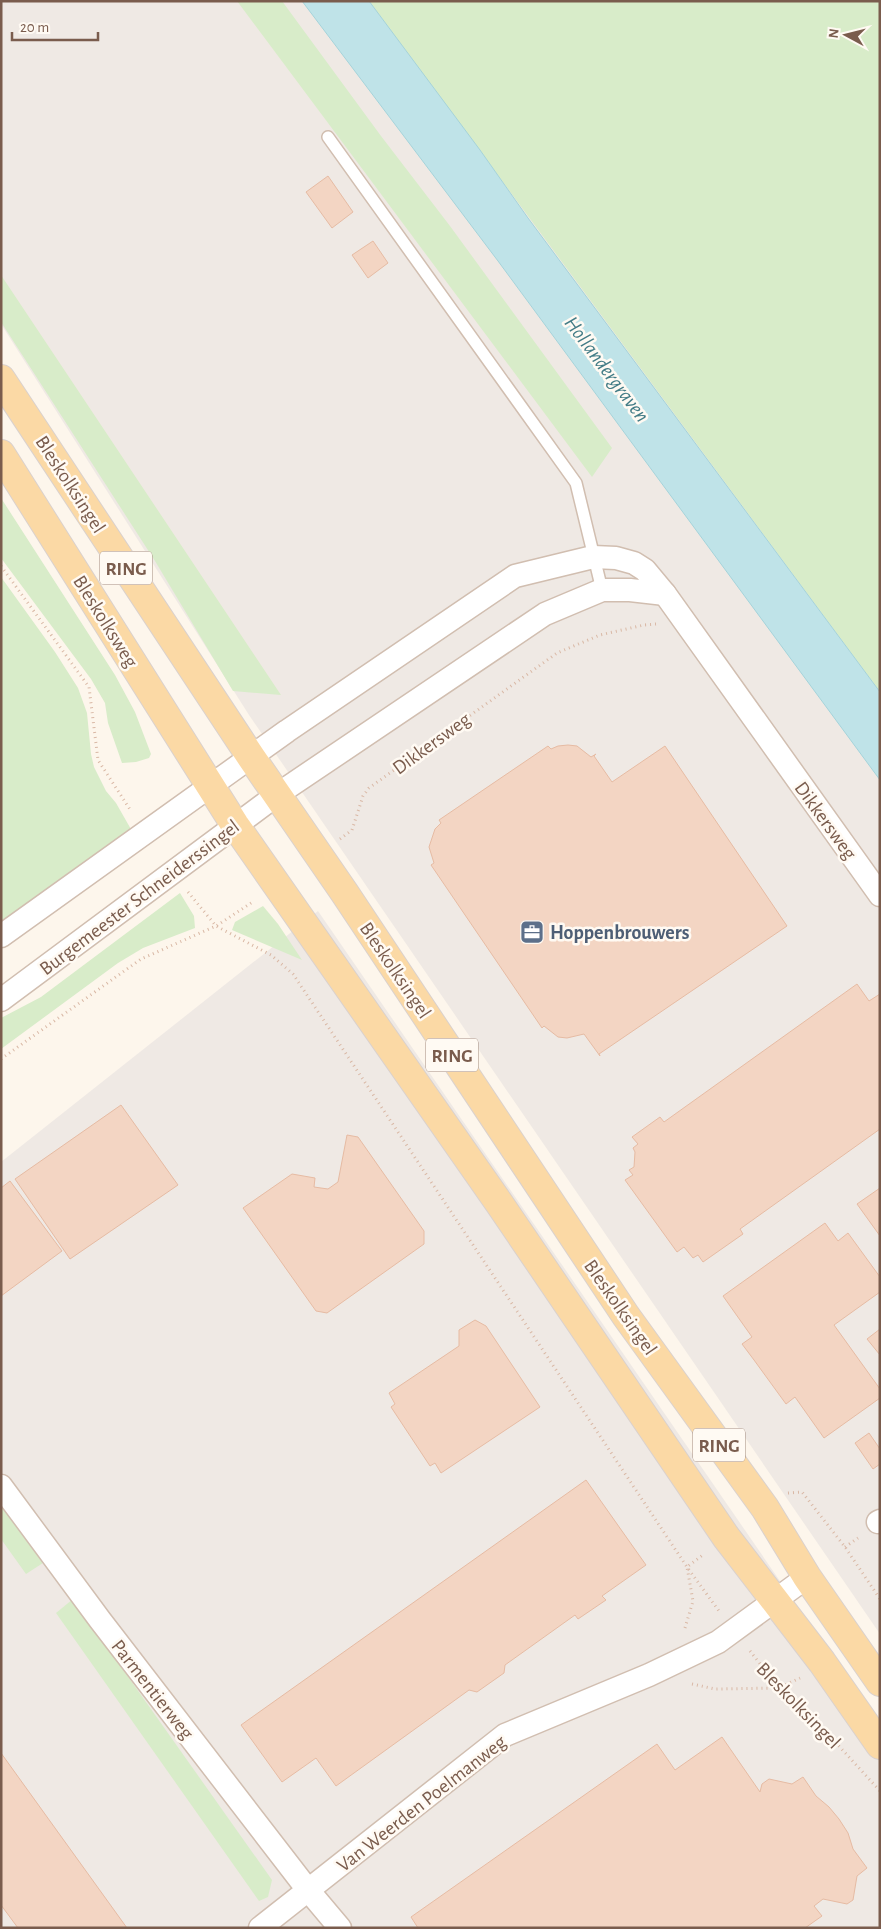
<svg xmlns="http://www.w3.org/2000/svg" width="881" height="1929" font-family="'Alegreya Sans',sans-serif">
<rect width="100%" height="100%" fill="#fdf6ec"/>
<!-- industrial -->
<g fill="#efe9e4">
<path d="M1,1H384L880,681V1634L249,715L1,324Z"/>
<path d="M318,911L880,1726V1928H1V1162Z"/>
</g>
<!-- green -->
<g fill="#d8ecc9">
<path d="M237,1H282L381,136L450,226L612,448L592,477Z"/>
<path d="M369,1H880V692Z"/>
<path d="M1,275L281,695L233,691L155,561L1,322Z"/>
<path d="M1,498L115,675L135,712L151,754L149,758L136,762L122,763L108,723L105,703L91,679L1,558Z"/>
<path d="M1,577L55,652L78,688L87,713L91,754L94,767L106,791L116,803L132,831L82,864L1,922Z"/>
<path d="M180,893L194,916L195,928L143,948L118,963L1,1049V1018L41,997Z"/>
<path d="M263,906L278,924L302,960L232,930L235,922Z"/>
<path d="M1,1496L46,1561L26,1574L1,1539Z"/>
<path d="M73,1599L272,1880L268,1897L259,1901L56,1613Z"/>
</g>
<!-- water -->
<path fill="#bfe3e8" stroke="#a5d3da" d="M302,1H369L480,150L528,218L880,692V780L498,261Z"/>
<!-- building -->
<g fill="#f3d5c3" stroke="#e6bba3">
<path d="M328,176L353,212L332,228L306,192Z"/>
<path d="M373,241L388,263L368,278L352,255Z"/>
<path d="M568,745L577,746L591,757L596,754L594,756L612,782L665,746L787,926L599,1054L600,1056L584,1034L567,1038L558,1037L544,1026L542,1028L431,865L434,863L429,847L435,829L441,823L439,820L548,746L551,749L558,746Z"/>
<path d="M857,984L869,1001L880,994V1129L740,1229L743,1234L703,1262L698,1255L693,1258L684,1247L677,1252L625,1180L633,1175L629,1170L634,1167L635,1152L633,1148L638,1144L632,1137L660,1117L664,1122Z"/>
<path d="M121,1105L178,1185L70,1259L15,1179Z"/>
<path d="M347,1135L358,1137L424,1231V1244L327,1313L316,1311L243,1208L292,1174L315,1178L314,1187L328,1189L338,1182Z"/>
<path d="M10,1181L62,1251L1,1296V1188Z"/>
<path d="M880,1188V1236L857,1204Z"/>
<path d="M825,1223L838,1241L848,1233L880,1277V1292L834,1325L880,1389V1398L824,1438L795,1397L786,1404L754,1360L742,1344L752,1337L723,1296Z"/>
<path d="M475,1320L486,1326L540,1407L441,1473L435,1463L430,1466L391,1407L395,1404L389,1393L459,1346V1330Z"/>
<path d="M880,1329V1355L867,1339Z"/>
<path d="M869,1433L880,1449V1464L873,1469L855,1443Z"/>
<path d="M586,1480L646,1565L602,1596L606,1600L578,1619L575,1615L505,1665L504,1673L477,1692L469,1690L336,1786L316,1758L282,1782L241,1725Z"/>
<path d="M722,1737L760,1792L762,1784L769,1779L792,1784L803,1777L816,1796L829,1807L839,1819L848,1833L853,1849L867,1868L857,1876L853,1900L847,1904L823,1899L814,1906L822,1916L805,1928H418L411,1917L657,1744L675,1770Z"/>
<path d="M1,1753L127,1928H18L1,1905Z"/>
</g>
<g fill="none" stroke-linecap="round" stroke-linejoin="round">
<!-- lane casing -->
<g stroke="#d1beb0" stroke-width="14">
<path id="lane" d="M328,137L576,483L602,590"/>
</g>
<!-- street casing -->
<g stroke="#d1beb0" stroke-width="25">
<g id="street">
<path d="M1,936L287,731L515,576L593,557L616,558L634,563L645,570L665,594L880,895"/>
<path d="M1,1000L278,794L545,614L602,590H630L665,594"/>
<path d="M1,1486L100,1620L308,1890L340,1928"/>
<path d="M878,1522L880,1521"/>
<path d="M260,1928L505,1735L649,1675L718,1642L807,1577"/>
</g>
</g>
<!-- primary casing -->
<g stroke="#dad1cd" stroke-width="30">
<g id="primary">
<path d="M1,379L251,757L344,892L626,1316L765,1508L807,1577L880,1682"/>
<path d="M1,454L235,825L499,1203L726,1537L822,1662L880,1745"/>
</g>
</g>
<!-- path -->
<g stroke="#d9b8a5" stroke-width="3" stroke-dasharray="1 4" stroke-linecap="butt">
<path d="M1,566L89,687L98,760L131,811"/>
<path d="M340,839L352,830L363,796L369,788L557,653L600,635L644,625L656,624"/>
<path d="M188,892L216,926L271,955L293,974L687,1567L719,1611"/>
<path d="M1,1059L141,959L216,926L254,901"/>
<path d="M788,1493L802,1492L845,1547L880,1599"/>
<path d="M845,1547L858,1538"/>
<path d="M685,1628L693,1601L687,1567L704,1554"/>
<path d="M750,1651L779,1688L838,1745L880,1791"/>
<path d="M692,1684L715,1689L779,1688L800,1678"/>
</g>
<!-- lane -->
<use href="#lane" stroke="#fff" stroke-width="11"/>
<!-- street -->
<use href="#street" stroke="#fff" stroke-width="22"/>
<!-- primary -->
<use href="#primary" stroke="#fbd9a5" stroke-width="28"/>
</g>
<!-- icons -->
<defs>
<g id="office-square" transform="scale(1.25)"><rect x="-9" y="-9" width="18" height="18" rx="4" fill="#5c6f8a" stroke="#fffaf3"/><path d="M-6-3h4V-5.5h4V-3h4V5H-6ZM-1-4.5V-3h2v-1.5ZM-6 0V1H6V0Z" fill="#fff"/></g>
</defs>
<g fill-rule="evenodd">
<use href="#office-square" x="532" y="932"/>
</g>
<g text-anchor="middle" stroke-width="5" stroke-linejoin="round" paint-order="stroke">
<!-- shield labels -->
<g fill="#fffaf3" stroke="#a28b7f" stroke-width="1">
<rect x="100" y="551.5" width="52" height="33" rx="4"/>
<rect x="426" y="1038.5" width="52" height="33" rx="4"/>
<rect x="693" y="1428.5" width="52" height="33" rx="4"/>
</g>
<g font-size="19" font-weight="bold" fill="#7a5c4d">
<text x="126" y="575">RING</text>
<text x="452" y="1062">RING</text>
<text x="719" y="1452">RING</text>
</g>
<!-- street labels -->
<g font-size="20" fill="#7a5c4d" stroke="#fffaf3">
<text transform="translate(71 484) rotate(57)" y="7">Bleskolksingel</text>
<text transform="translate(106 621) rotate(58)" y="7">Bleskolksweg</text>
<text transform="translate(431 743) rotate(-36)" y="7">Dikkersweg</text>
<text transform="translate(826 820) rotate(54)" y="7">Dikkersweg</text>
<text transform="translate(139 897) rotate(-37)" y="7">Burgemeester Schneiderssingel</text>
<text transform="translate(396 970) rotate(56)" y="7">Bleskolksingel</text>
<text transform="translate(621 1307) rotate(55)" y="7">Bleskolksingel</text>
<text transform="translate(153 1689) rotate(52)" y="7">Parmentierweg</text>
<text transform="translate(799 1705) rotate(46)" y="7">Bleskolksingel</text>
<text transform="translate(421 1803) rotate(-38)" y="7">Van Weerden Poelmanweg</text>
</g>
<!-- service labels -->
<g font-size="20" font-weight="bold" fill="#4e5e75" stroke="#fffaf3" text-anchor="start">
<text x="550" y="939">Hoppenbrouwers</text>
</g>
<!-- water labels -->
<g font-size="21" font-style="italic" fill="#437c86" stroke="#fffaf3">
<text transform="translate(607 369) rotate(53)" y="7">Hollandergraven</text>
</g>
</g>
<!-- border -->
<rect width="881" height="1929" fill="none" stroke="#7a5c4d" stroke-width="5"/>
<!-- north arrow -->
<g transform="translate(846 35) rotate(277)" stroke="#fffaf3" stroke-width="4" paint-order="stroke">
<path d="M0-4L9 19L0 12L-9 19Z" fill="#7a5c4d"/>
<text y="-8" font-size="14" font-weight="bold" text-anchor="middle" fill="#7a5c4d">N</text>
</g>
<!-- scale -->
<path d="M12 32v8h86v-8" fill="none" stroke="#7a5c4d" stroke-width="2.5"/>
<text x="20" y="32" font-size="15" fill="#7a5c4d" stroke="#fffaf3" stroke-width="4" paint-order="stroke">20 m</text>
</svg>
